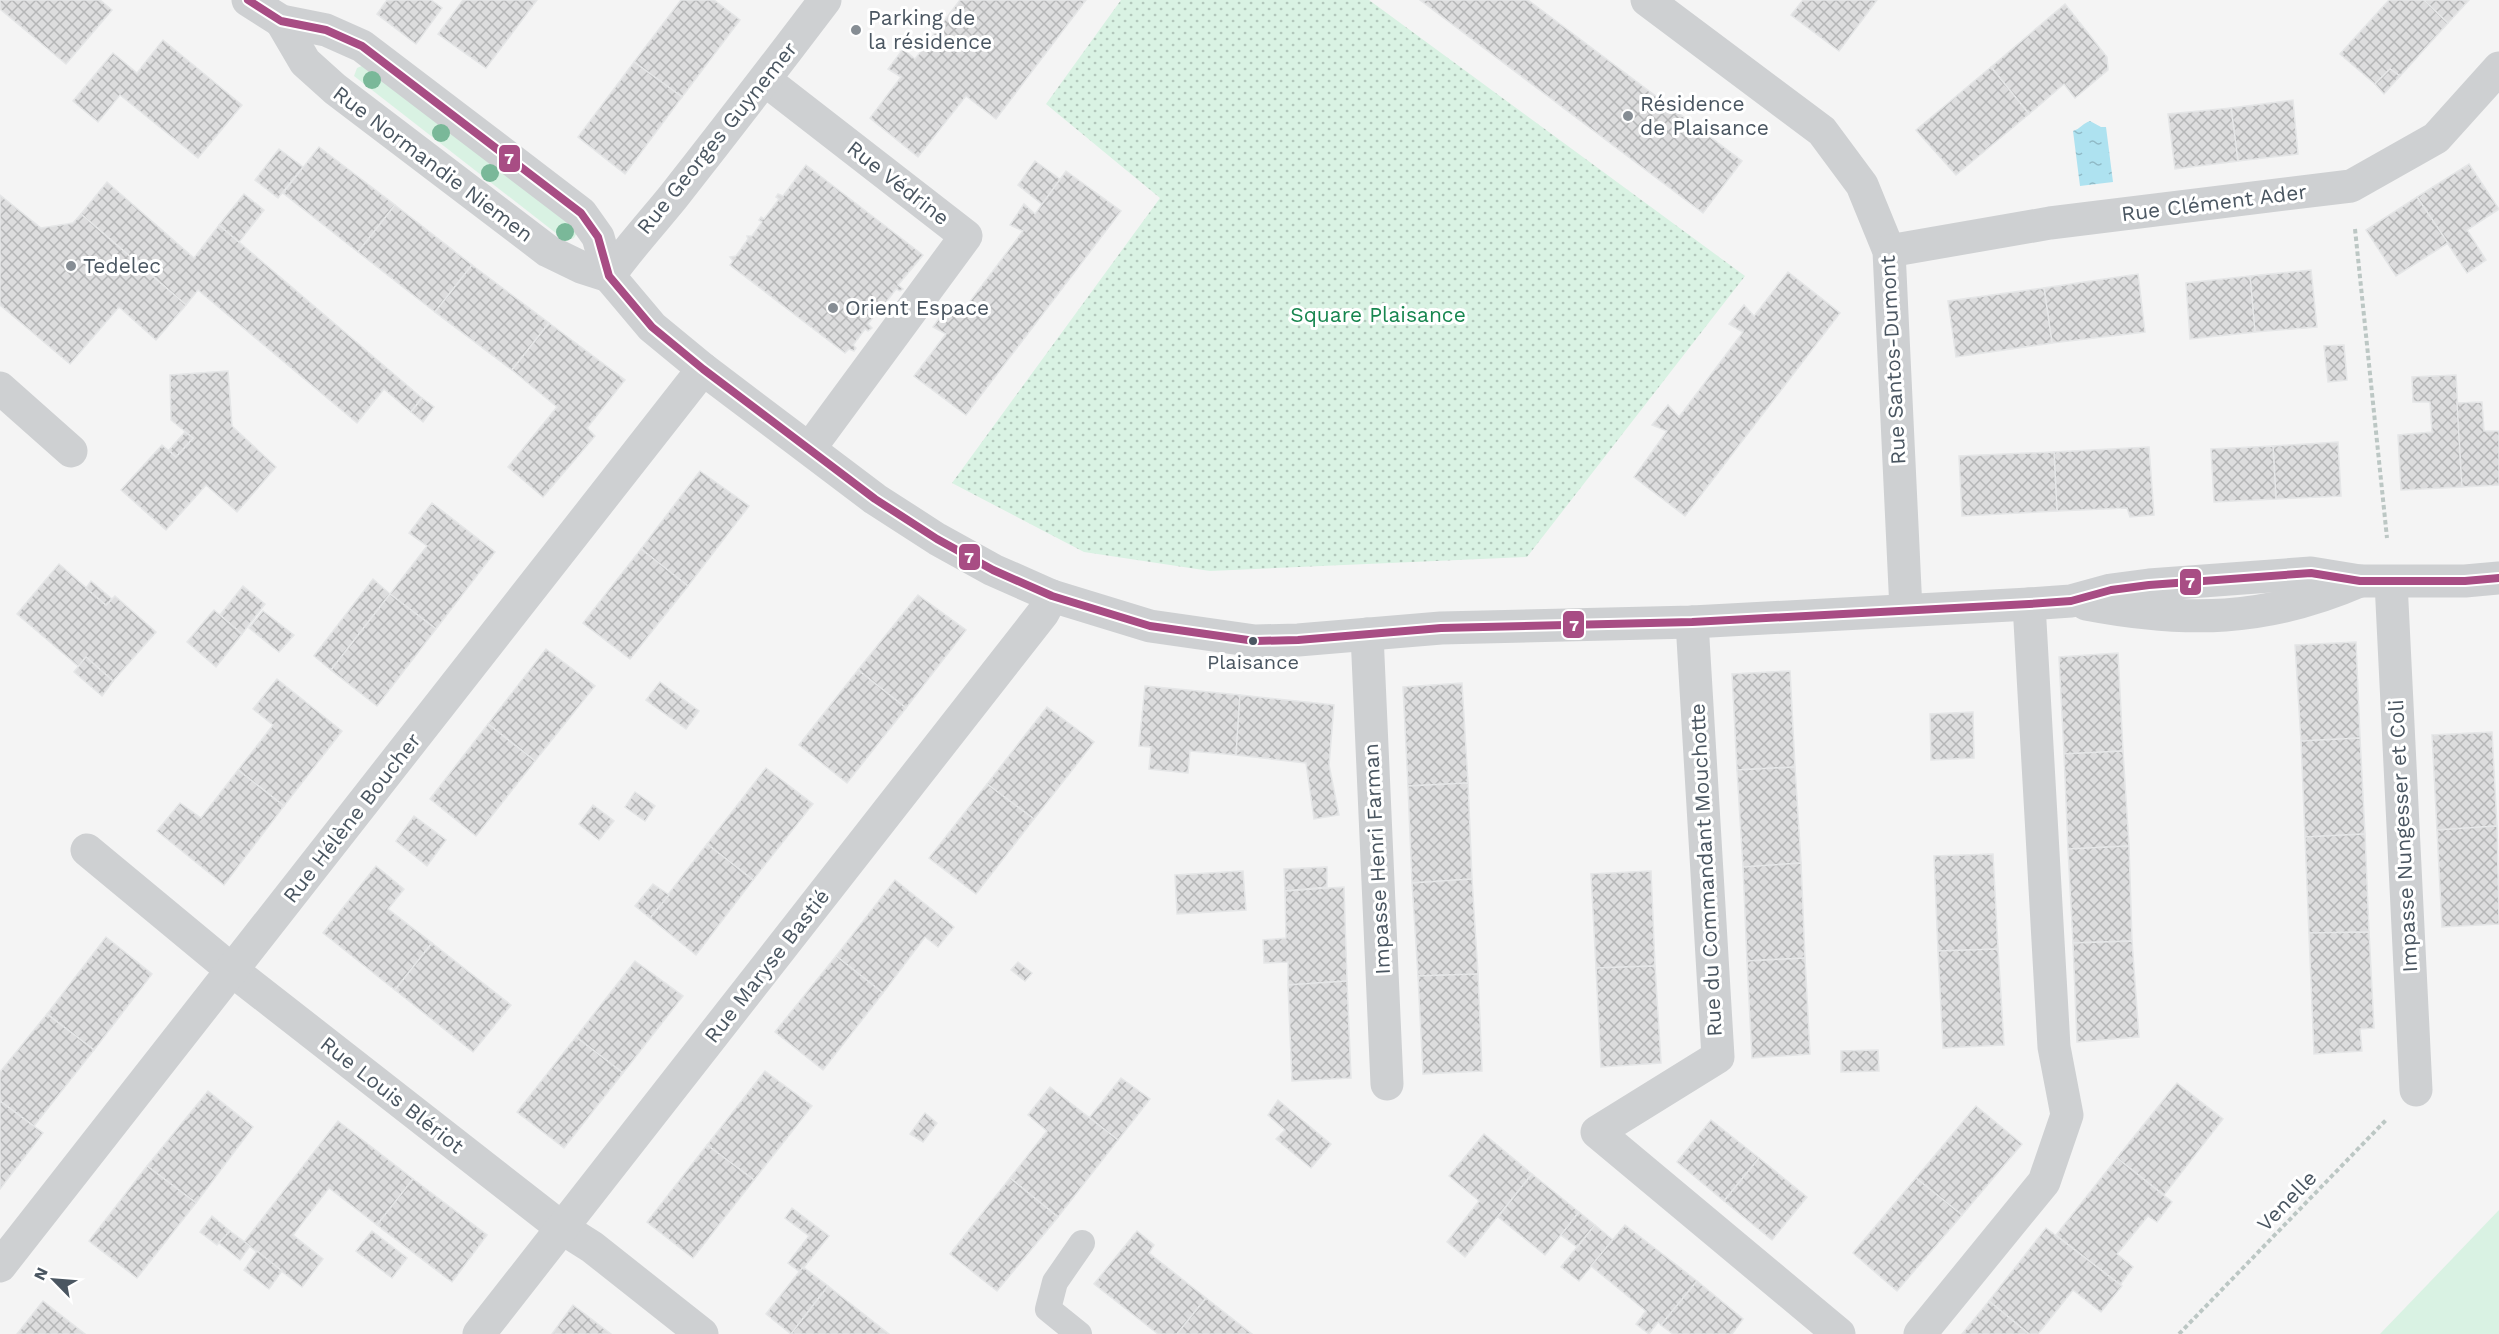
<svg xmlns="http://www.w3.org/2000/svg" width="2499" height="1334" font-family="'Work Sans',sans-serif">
<defs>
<pattern id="park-dots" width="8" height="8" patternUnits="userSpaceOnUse" patternTransform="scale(1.5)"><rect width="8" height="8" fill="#d9f2e3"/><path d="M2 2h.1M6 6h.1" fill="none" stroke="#b2c7bb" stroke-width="1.8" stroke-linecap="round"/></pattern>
<pattern id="water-ripples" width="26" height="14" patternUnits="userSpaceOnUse" patternTransform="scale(1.5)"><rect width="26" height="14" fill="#aee2f0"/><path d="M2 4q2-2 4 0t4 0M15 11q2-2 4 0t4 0" fill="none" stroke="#90bac6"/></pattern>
<pattern id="building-cross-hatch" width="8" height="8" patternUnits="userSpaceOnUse" patternTransform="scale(1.5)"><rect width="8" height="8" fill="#ddddde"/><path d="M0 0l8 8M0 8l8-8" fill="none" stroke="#b5b6b7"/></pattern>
</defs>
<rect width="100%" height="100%" fill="#f4f4f4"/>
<!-- green -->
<g fill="#d9f2e3">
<path d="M364,65L579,229L574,238L566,241L354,76L357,68Z"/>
<path d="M2499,1210V1334H2380Z"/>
</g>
<!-- park -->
<path fill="url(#park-dots)" d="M1121,0H1369L1745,276L1527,557L1210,571L1084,552L952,483L1160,198L1046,104Z"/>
<!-- water -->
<path fill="url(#water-ripples)" d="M2090,121L2101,127H2106L2113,182L2080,186L2073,131C2080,129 2083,123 2090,121Z"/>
<!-- building -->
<g fill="url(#building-cross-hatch)" stroke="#e5e6e7" stroke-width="1.5">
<path d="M0,0H100L112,10L66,64L0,9Z"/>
<path d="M387,0H431L442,8L416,44L377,14Z"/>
<path d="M463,0H537L486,68L438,34Z"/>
<path d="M681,0H714L740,20L682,97L634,62Z"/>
<path d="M960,0H1086L996,119L966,96L918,157L870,118L901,77L888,69L903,49L915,59Z"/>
<path d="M1420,0H1528L1742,161L1703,213Z"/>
<path d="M1803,0H1877L1839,51L1791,15Z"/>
<path d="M2389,0H2424L2448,23L2400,76L2390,69L2375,84L2340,54Z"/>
<path d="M2424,0H2469L2448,23Z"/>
<path d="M2065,4L2107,57L2108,70L2075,98L2064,84L2029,114L1991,67Z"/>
<path d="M163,40L242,105L198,158L120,95L98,122L73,101L113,53L137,73Z"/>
<path d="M634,62L682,97L625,174L578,137Z"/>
<path d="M1991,67L2029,114L1956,175L1916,130Z"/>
<path d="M2390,69L2400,76L2384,94L2375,84Z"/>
<path d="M2293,100L2298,154L2238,161L2231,108Z"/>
<path d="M2231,108L2238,161L2175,169L2168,114Z"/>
<path d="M319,147L395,205L358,252L283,193Z"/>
<path d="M279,149L303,167L278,198L255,180Z"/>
<path d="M1035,161L1061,180L1043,205L1018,185Z"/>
<path d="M2469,164L2499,209L2467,230L2486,260L2467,273L2417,197Z"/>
<path d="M806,165L923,255L898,285L903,289L900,291L896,289L884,305L887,309L885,311L880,308L868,324L872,328L868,331L865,329L853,345L856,348L854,351L849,349L845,353L730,265L733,261L730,257L736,256L748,239L747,236H752L762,222L759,220L761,217L764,219L779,199L776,197L778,194L783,196Z"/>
<path d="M1066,171L1121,211L966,415L914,376L946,334L933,327L948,306L959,316L1023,231L1010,225L1024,204L1035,214Z"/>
<path d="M107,182L194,258L219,225L422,398L411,412L384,389L357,423L198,290L186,305L81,214Z"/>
<path d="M244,194L264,210L239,242L219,225Z"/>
<path d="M0,195L41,228L73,223L81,214L186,305L156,340L119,307L70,364L0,305Z"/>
<path d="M2417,197L2448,243L2396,276L2366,230Z"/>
<path d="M395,205L472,265L435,312L358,252Z"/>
<path d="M472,265L549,323L512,370L435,312Z"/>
<path d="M2311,270L2317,327L2255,332L2250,276Z"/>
<path d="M1788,272L1840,313L1685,516L1634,477L1667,431L1652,425L1668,405L1679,417L1743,332L1729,324L1744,305L1754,316Z"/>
<path d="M2138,274L2145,332L2052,343L2044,288Z"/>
<path d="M2250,276L2255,332L2190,339L2186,283Z"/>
<path d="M2044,288L2052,343L1956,357L1948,301Z"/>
<path d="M549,323L625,380L587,428L595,436L543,497L508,467L557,407L512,370Z"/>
<path d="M2344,345L2347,380L2328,382L2324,346Z"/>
<path d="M228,371L232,426L276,467L237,512L206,485L166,530L121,490L162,445L176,457L193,438L171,420L170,375Z"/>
<path d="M2456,375L2462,487L2401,490L2398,435L2432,432L2430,402H2413L2412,377Z"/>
<path d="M422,398L434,407L423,422L411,412Z"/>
<path d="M2482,402L2484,431H2499V485L2462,487L2457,403Z"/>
<path d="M185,432L193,438L176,457L169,450Z"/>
<path d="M2338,442L2341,496L2276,499L2273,446Z"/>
<path d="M2273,446L2276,499L2214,502L2211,449Z"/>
<path d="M2149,447L2154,515L2130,517L2127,508L2057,511L2054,452Z"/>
<path d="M2054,452L2057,511L1962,516L1959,456Z"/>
<path d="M700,471L749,506L688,586L641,549Z"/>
<path d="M432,503L495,552L436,629L390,594L427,546L409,533Z"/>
<path d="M641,549L688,586L630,659L583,623Z"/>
<path d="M59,564L106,605L115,596L156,632L113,681L86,657L78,666L17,614Z"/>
<path d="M373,579L390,594L331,670L314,656Z"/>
<path d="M91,581L112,599L106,605L86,588Z"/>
<path d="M243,586L265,604L242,634L220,615Z"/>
<path d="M390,594L436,629L377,706L331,670Z"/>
<path d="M918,595L966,630L906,708L858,670Z"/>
<path d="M214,610L242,634L216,667L187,642Z"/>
<path d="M263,611L294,635L279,652L249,628Z"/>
<path d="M2356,642L2360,738L2301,741L2295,645Z"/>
<path d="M546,649L595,686L535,761L488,724Z"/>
<path d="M2118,653L2123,751L2064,754L2059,657Z"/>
<path d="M86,657L113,681L102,696L74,672Z"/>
<path d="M858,670L906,708L847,783L799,745Z"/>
<path d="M1790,671L1795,767L1737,770L1732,674Z"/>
<path d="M277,679L342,731L284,806L238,770L273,725L253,709Z"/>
<path d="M660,682L699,711L686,729L646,700Z"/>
<path d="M1462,683L1468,783L1408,786L1403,687Z"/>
<path d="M1145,686L1240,695L1236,755L1190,751L1188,773L1149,769L1151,747L1139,746Z"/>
<path d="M1240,695L1334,705L1329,765L1339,815L1314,819L1306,763L1236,755Z"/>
<path d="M1047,707L1094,742L1034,819L987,784Z"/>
<path d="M1973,712L1974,758L1931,760L1930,714Z"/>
<path d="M488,724L535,761L476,836L430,799Z"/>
<path d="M2492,732L2497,826L2437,830L2432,735Z"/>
<path d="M2360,738L2365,834L2305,837L2301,741Z"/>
<path d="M2123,751L2129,846L2068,849L2064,754Z"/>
<path d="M1795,767L1801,863L1743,867L1737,770Z"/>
<path d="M766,768L813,804L753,880L707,844Z"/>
<path d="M238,770L284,806L224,885L157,831L180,803L201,818Z"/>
<path d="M1468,783L1472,879L1412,883L1408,786Z"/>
<path d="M987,784L1034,819L976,894L929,858Z"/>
<path d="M635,792L655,806L645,821L625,807Z"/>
<path d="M593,805L614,821L599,840L579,824Z"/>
<path d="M414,816L446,840L427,866L396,841Z"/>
<path d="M2497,826L2499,924L2442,927L2437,830Z"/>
<path d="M2365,834L2369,932L2309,933L2305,837Z"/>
<path d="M707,844L753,880L696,955L650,918Z"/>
<path d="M2129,846L2132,941L2073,943L2068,849Z"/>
<path d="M1993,854L1998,949L1938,951L1934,856Z"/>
<path d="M1801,863L1805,958L1747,961L1743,867Z"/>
<path d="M376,866L404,889L388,909L432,943L395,990L323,933Z"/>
<path d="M1327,867V887L1285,891L1284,869Z"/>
<path d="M1243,871L1246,910L1177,914L1175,875Z"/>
<path d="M1651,871L1655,966L1596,968L1591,874Z"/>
<path d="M1472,879L1478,974L1418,976L1412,883Z"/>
<path d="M895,880L954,927L938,947L925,937L883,993L836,956Z"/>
<path d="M653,884L669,895L650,918L635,906Z"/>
<path d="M1344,887L1347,981L1288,985V962L1264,963L1263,940L1286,938L1285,891Z"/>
<path d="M2369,932L2374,1028L2360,1029L2362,1051L2314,1054L2309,933Z"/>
<path d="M106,937L152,974L94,1050L47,1014Z"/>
<path d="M2132,941L2139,1037L2077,1042L2073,943Z"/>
<path d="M432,943L511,1005L473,1052L395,990Z"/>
<path d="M1998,949L2004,1045L1943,1048L1938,951Z"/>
<path d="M836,956L883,993L823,1070L775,1032Z"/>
<path d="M1805,958L1810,1054L1752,1058L1747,961Z"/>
<path d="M635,961L683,996L623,1073L576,1037Z"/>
<path d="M1018,962L1032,973L1025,981L1011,970Z"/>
<path d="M1655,966L1661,1063L1601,1067L1596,968Z"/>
<path d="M1478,974L1482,1071L1423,1074L1418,976Z"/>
<path d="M1347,981L1351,1078L1292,1081L1288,985Z"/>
<path d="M47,1014L94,1050L34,1126L0,1101V1072Z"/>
<path d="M576,1037L623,1073L564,1148L517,1112Z"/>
<path d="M1878,1050L1879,1071L1841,1072V1051Z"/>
<path d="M765,1071L812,1106L754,1180L707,1145Z"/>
<path d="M1121,1078L1150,1099L1118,1140L1089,1118Z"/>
<path d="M2177,1083L2223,1119L2164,1195L2117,1158Z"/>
<path d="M1050,1087L1118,1140L1058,1217L1010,1178L1047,1131L1028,1115Z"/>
<path d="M208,1091L253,1127L196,1203L147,1166Z"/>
<path d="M1278,1100L1331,1144L1311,1168L1276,1139L1285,1130L1268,1115Z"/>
<path d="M0,1101L43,1133L0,1189Z"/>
<path d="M1976,1106L2022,1144L1962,1215L1916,1178Z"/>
<path d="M925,1113L937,1123L923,1142L910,1134Z"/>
<path d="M1711,1120L1759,1158L1724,1201L1677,1162Z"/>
<path d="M338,1121L413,1179L377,1225L329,1188L293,1235L323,1259L302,1287L244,1242Z"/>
<path d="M1484,1134L1532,1174L1465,1257L1447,1242L1479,1201L1449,1176Z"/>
<path d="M707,1145L754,1180L693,1258L647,1222Z"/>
<path d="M1759,1158L1807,1197L1772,1240L1724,1201Z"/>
<path d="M2117,1158L2172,1202L2157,1222L2148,1216L2117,1254L2133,1267L2120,1285L2056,1235Z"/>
<path d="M147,1166L196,1203L137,1278L89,1241Z"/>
<path d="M1532,1174L1579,1212L1545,1255L1498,1217Z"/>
<path d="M1010,1178L1058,1217L997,1291L950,1254Z"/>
<path d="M1916,1178L1962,1215L1897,1291L1853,1253Z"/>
<path d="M413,1179L487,1235L452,1282L377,1225Z"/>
<path d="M792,1208L829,1236L800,1272L788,1263L809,1236L785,1218Z"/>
<path d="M1579,1212L1595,1225L1577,1247L1561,1235Z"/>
<path d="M212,1216L230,1231L217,1245L200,1232Z"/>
<path d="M1595,1225L1613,1240L1579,1281L1561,1267Z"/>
<path d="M1625,1225L1697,1281L1661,1325L1658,1322L1649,1334L1636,1324L1646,1311L1591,1266Z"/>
<path d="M2046,1228L2122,1286L2101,1312L2073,1290L2038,1334H2029L1989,1301Z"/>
<path d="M230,1231L250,1246L240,1260L219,1243Z"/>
<path d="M372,1231L407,1258L392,1278L356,1251Z"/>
<path d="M1137,1231L1154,1245L1149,1253L1206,1298L1177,1334H1158L1094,1284Z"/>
<path d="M257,1251L282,1271L269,1289L244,1270Z"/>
<path d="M803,1267L828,1286L791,1334L766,1314Z"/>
<path d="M1697,1281L1743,1319L1732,1334H1673L1661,1325Z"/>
<path d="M828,1286L889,1334H791Z"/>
<path d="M1206,1298L1252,1334H1177Z"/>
<path d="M43,1301L85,1334H17Z"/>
<path d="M1989,1301L2029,1334H1962Z"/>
<path d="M573,1305L611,1334H552Z"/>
</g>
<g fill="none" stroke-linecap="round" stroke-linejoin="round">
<!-- path -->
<g stroke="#bcc7c4" stroke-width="4" stroke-dasharray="4.5 3" stroke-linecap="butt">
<path d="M2355,229L2387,538"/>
<path d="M2179,1334L2386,1120"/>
</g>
<!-- service -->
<path stroke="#ced0d2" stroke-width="26" d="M1079,1334L1048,1309L1055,1282L1082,1243"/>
<!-- minor -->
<g stroke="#ced0d2" stroke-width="33">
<path d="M248,0L281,21L326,30L362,46L581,213L598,237L609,276L652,327L703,369L875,499L937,539L993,570L1052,596L1150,626L1255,641L1298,640L1441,628L1692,622L2029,604L2071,601L2111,590L2149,585L2311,573L2360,581H2465L2499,578"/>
<path d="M1647,0L1822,131L1862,185L1889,251L1906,610"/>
<path d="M281,21L305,62L335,89L548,251L581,267L609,276"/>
<path d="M765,80L966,236L810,448"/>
<path d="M1889,251L2050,223L2351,186L2436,138L2499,68"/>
<path d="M609,276C629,248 651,224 673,197C724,132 775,66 825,0"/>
<path d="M0,388L71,451"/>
<path d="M2391,582L2416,1090"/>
<path d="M2086,604C2186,623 2266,622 2360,581"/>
<path d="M1692,622L1718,1057L1597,1132L1839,1334"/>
<path d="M1367,634L1387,1084"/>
<path d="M87,850L233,971L562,1228L592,1247L702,1334"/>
<path d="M0,1266L703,369"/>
<path d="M479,1334L1043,613L1052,596"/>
<path d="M1920,1334L2044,1182L2067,1115L2054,1047L2029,604"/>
</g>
<!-- bus-1 casing -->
<g stroke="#fff" stroke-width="12">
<path id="bus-1" d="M248,0L281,21L326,30L362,46L581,213L598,237L609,276L652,327L703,369L875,499L937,539L993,570L1052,596L1150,626L1255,641L1298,640L1441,628L1692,622L2029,604L2071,601L2111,590L2149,585L2311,573L2360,581H2465L2499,578"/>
</g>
<!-- bus-1 -->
<use href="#bus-1" stroke="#a84d84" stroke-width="8"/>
</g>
<!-- trees -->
<g fill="#7ab899">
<circle cx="372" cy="80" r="9"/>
<circle cx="441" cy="133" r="9"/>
<circle cx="490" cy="173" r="9"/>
<circle cx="565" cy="232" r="9"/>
</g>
<!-- markers -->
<g fill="#868d94" stroke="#fff" stroke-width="2">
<circle cx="856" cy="30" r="6"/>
<circle cx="1628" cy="116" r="6"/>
<circle cx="71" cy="266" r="6"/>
<circle cx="833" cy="308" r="6"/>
</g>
<circle fill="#4a5661" stroke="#fff" stroke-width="2" cx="1253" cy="641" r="5"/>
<g text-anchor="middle" stroke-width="6" stroke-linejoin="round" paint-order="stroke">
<!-- bus labels -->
<g font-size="20" fill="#4a5661" stroke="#fff">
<text x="1253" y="669">Plaisance</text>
</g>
<!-- poi labels -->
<g font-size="21" fill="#4a5661" stroke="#fff" text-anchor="start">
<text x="868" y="25">Parking de<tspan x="868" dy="24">la résidence</tspan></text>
<text x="1640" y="111">Résidence<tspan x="1640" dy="24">de Plaisance</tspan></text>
<text x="83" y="273">Tedelec</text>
<text x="845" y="315">Orient Espace</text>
</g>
<!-- street labels -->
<g font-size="21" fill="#4a5661" stroke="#fff">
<text transform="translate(717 138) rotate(-51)" y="7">Rue Georges Guynemer</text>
<text transform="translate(433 164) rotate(37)" y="7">Rue Normandie Niemen</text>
<text transform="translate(898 183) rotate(38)" y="7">Rue Védrine</text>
<text transform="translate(2214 203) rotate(-7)" y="7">Rue Clément Ader</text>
<text transform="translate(1893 360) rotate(-93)" y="7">Rue Santos-Dumont</text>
<text transform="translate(352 818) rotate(-52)" y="7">Rue Hélène Boucher</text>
<text transform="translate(2403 836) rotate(-93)" y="7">Impasse Nungesser et Coli</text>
<text transform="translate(1377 859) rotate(-93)" y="7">Impasse Henri Farman</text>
<text transform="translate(1706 870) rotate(-93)" y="7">Rue du Commandant Mouchotte</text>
<text transform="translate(767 966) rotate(-52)" y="7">Rue Maryse Bastié</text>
<text transform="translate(392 1095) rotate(38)" y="7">Rue Louis Blériot</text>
<text transform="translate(2287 1201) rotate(-46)" y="7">Venelle</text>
</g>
<!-- park labels -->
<g font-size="21" fill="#17864f" stroke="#fff">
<text x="1378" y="322">Square Plaisance</text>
</g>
</g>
<g stroke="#fff" stroke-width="2">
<rect x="498" y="144" width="23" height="29" rx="6" fill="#a84d84"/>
<rect x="958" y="543" width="23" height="28" rx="6" fill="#a84d84"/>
<rect x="2179" y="568" width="23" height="28" rx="6" fill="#a84d84"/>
<rect x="1562" y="610" width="23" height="29" rx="6" fill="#a84d84"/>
</g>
<g font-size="16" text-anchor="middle" font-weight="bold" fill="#fff">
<text x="509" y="164">7</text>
<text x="969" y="563">7</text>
<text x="2190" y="588">7</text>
<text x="1574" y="631">7</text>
</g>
<!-- north arrow -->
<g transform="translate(54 1280) rotate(295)" stroke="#ffffff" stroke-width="4.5" paint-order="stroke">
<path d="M0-4.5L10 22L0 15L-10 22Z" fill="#4a5661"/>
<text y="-9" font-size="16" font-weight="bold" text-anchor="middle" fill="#4a5661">N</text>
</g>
</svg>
